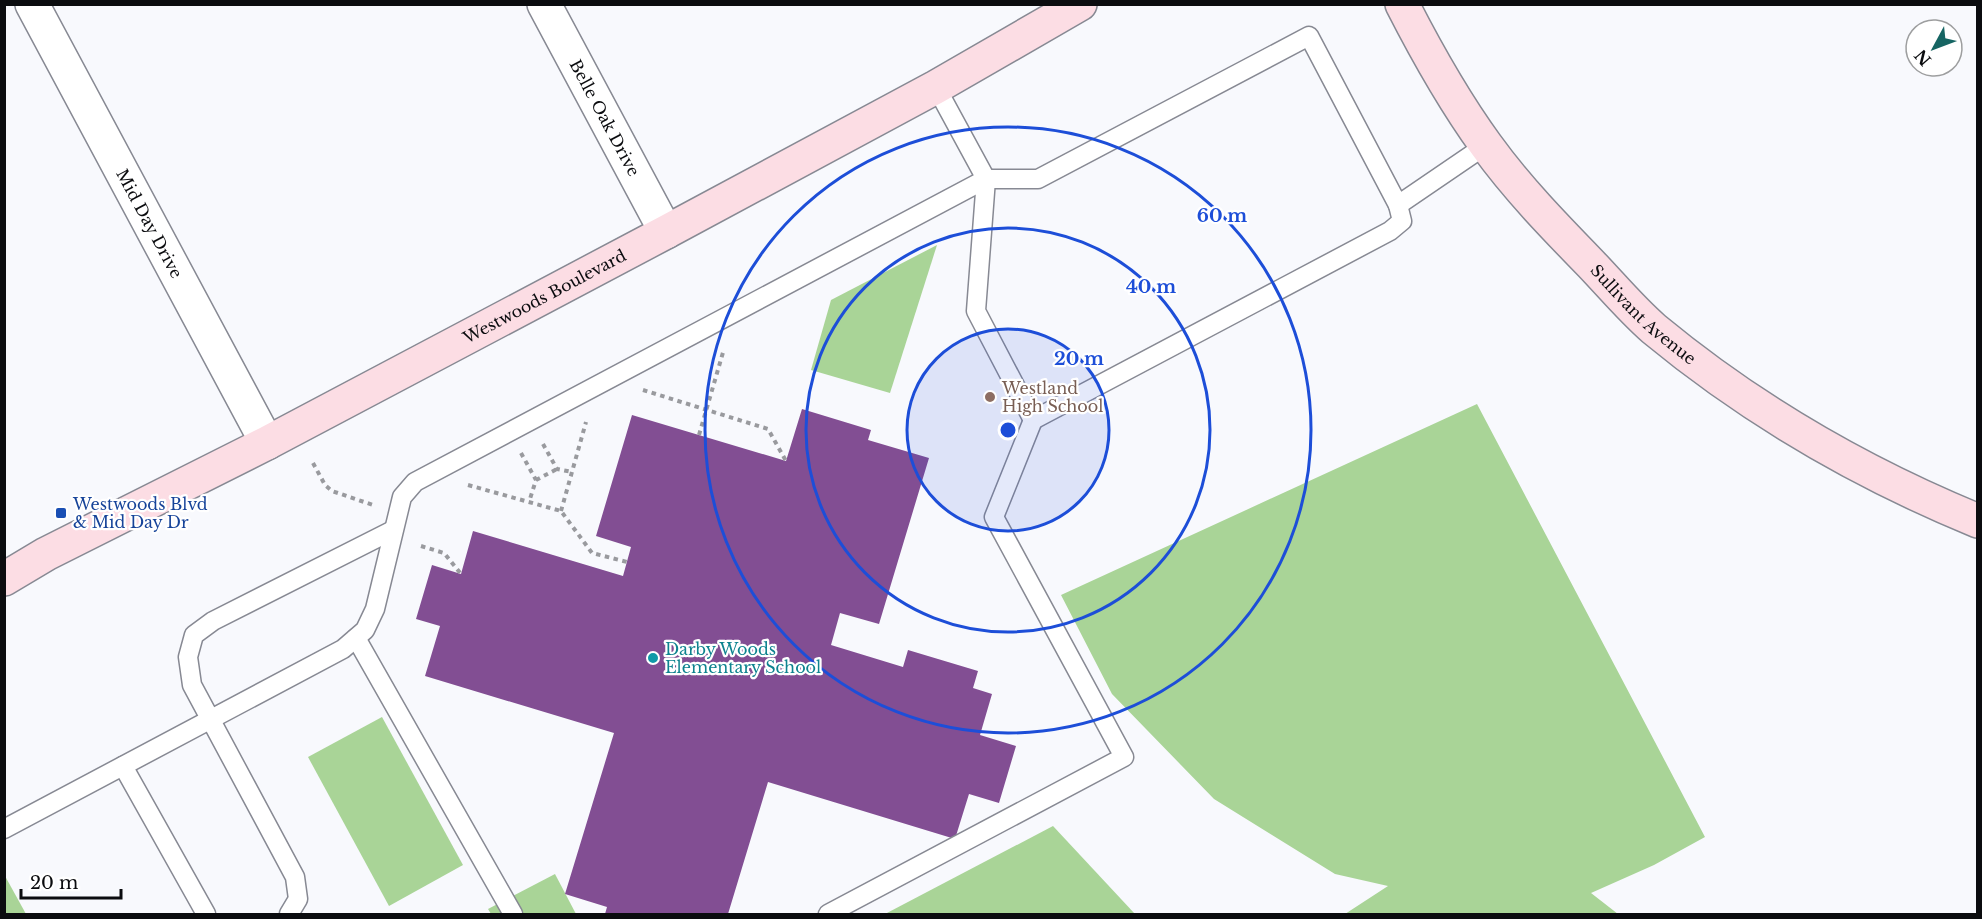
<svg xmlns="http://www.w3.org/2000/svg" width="1982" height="919" font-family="'Libre Baskerville',serif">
<rect width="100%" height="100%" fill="#f8f9fd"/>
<!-- green -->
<g fill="#a9d497">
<path d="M937,245L890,393L811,370L831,300Z"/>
<path d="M1477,404L1705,837L1654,865L1591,893L1618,914H1345L1388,886L1335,874L1214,799L1112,694L1061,595Z"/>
<path d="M382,717L463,865L389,906L308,757Z"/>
<path d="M1053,826L1135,914H885Z"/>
<path d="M555,874L576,914H491L488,909Z"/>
<path d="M5,876L26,914H5Z"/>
</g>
<!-- building -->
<path fill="#824e93" d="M802,409L871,430L868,440L929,458L879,624L840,613L831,645L903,667L908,650L978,671L973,688L992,694L980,735L1016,746L999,803L969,794L955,839L768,782L728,914H605L607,907L565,894L614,733L425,676L440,626L416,619L432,565L461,574L473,531L623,576L631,547L596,536L632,415L786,461Z"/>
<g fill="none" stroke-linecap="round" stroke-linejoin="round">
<!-- lane casing -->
<g stroke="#878993" stroke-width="21">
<g id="lane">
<path d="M936,87L986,179L976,311L1033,420L1390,231L1402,221L1398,205"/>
<path d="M356,638L513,914"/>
<path d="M123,766L206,914"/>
<path d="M4,829L343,649L365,630L375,609L402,497L415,482L986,179H1038L1309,36L1398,205L1486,145"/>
<path d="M289,914L298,899L295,877L192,685L188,657L194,635L213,621L393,530"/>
<path d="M828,914L1124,757L994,517L1033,420"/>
</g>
</g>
<!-- street casing -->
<g stroke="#878993" stroke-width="36">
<g id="street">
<path id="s1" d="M32,4L267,443"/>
<path id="s2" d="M544,4L666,232"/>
</g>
</g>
<!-- secondary casing -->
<g stroke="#878993" stroke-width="36">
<g id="secondary">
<path id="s3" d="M1402,4C1427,53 1454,101 1486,145C1517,188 1554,226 1591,264C1612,286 1632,310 1654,329C1752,410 1861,473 1978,521"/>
<path id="s4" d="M4,579L46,554L267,443L666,232L936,87L1080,4"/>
</g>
</g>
<!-- path -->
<g stroke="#999a9e" stroke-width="4" stroke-dasharray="4.5 4.5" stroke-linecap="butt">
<path d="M643,390L768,429L786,461"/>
<path d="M699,435L724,349"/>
<path d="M543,444L557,469L572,472"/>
<path d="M521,453L536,480L529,502"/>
<path d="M313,463L325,485L332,491L373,505"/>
<path d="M536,480L557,469"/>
<path d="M468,485L561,511L592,553L627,562"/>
<path d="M561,511L586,422"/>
<path d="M421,546L444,553L461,574"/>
</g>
<!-- lane -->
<use href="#lane" stroke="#fff" stroke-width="18"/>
<!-- street -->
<use href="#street" stroke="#fff" stroke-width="33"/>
<!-- secondary -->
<use href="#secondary" stroke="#fcdde4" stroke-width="33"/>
</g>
<!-- distance rings -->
<circle cx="1008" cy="430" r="101" fill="#1d4ed8" fill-opacity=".12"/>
<g fill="none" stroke="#1d4ed8" stroke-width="3">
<circle cx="1008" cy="430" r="101"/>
<circle cx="1008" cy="430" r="202"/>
<circle cx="1008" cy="430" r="303"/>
</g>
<!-- markers -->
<circle fill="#8d6e63" stroke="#fff" stroke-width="2" cx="990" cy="397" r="6"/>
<rect fill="#1a4fb4" stroke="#fff" stroke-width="2" x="55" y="507" width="12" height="12" rx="3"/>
<circle fill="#0f9aa8" stroke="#fff" stroke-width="2" cx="653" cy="658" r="6"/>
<g text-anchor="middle" stroke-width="4.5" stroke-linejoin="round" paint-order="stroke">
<!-- street labels -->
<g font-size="16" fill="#0b0c0f" stroke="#fff">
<text dy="6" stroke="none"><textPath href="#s2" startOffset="129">Belle Oak Drive</textPath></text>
<text dy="6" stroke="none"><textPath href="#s1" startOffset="249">Mid Day Drive</textPath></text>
<text dy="6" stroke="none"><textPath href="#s4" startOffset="610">Westwoods Boulevard</textPath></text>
<text dy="6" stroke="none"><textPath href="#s3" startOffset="396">Sullivant Avenue</textPath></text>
</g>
<!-- education labels -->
<g font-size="16" fill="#785e54" stroke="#fff" text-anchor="start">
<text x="1002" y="394">Westland<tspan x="1002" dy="18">High School</tspan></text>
</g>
<!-- transit labels -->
<g font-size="16" fill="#164399" stroke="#fff" text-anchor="start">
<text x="73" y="510">Westwoods Blvd<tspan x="73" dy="18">&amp; Mid Day Dr</tspan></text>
</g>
<!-- culture labels -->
<g font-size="16" fill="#0d838f" stroke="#fff" text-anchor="start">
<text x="665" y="655">Darby Woods<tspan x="665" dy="18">Elementary School</tspan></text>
</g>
</g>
<circle cx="1008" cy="430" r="9" fill="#1d4ed8" stroke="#fff" stroke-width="3"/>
<g font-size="18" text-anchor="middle" font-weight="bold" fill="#1d4ed8" stroke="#fff" stroke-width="4.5" stroke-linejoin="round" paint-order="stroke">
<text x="1222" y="222">60 m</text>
<text x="1151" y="293">40 m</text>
<text x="1079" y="365">20 m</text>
</g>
<!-- border -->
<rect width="1982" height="919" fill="none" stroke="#0b0c0f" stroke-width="12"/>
<!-- north arrow -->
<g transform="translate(1934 48) rotate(229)"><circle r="28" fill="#ffffff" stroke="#9d9e9f" stroke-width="1.5"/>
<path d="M0-4.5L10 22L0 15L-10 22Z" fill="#166563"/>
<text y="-9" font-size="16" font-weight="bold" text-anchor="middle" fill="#0b0c0f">N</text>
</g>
<!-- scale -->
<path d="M21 889v9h100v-9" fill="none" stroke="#0b0c0f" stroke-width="3"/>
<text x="30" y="889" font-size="18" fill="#0b0c0f" stroke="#ffffff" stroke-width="4.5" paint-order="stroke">20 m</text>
</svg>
